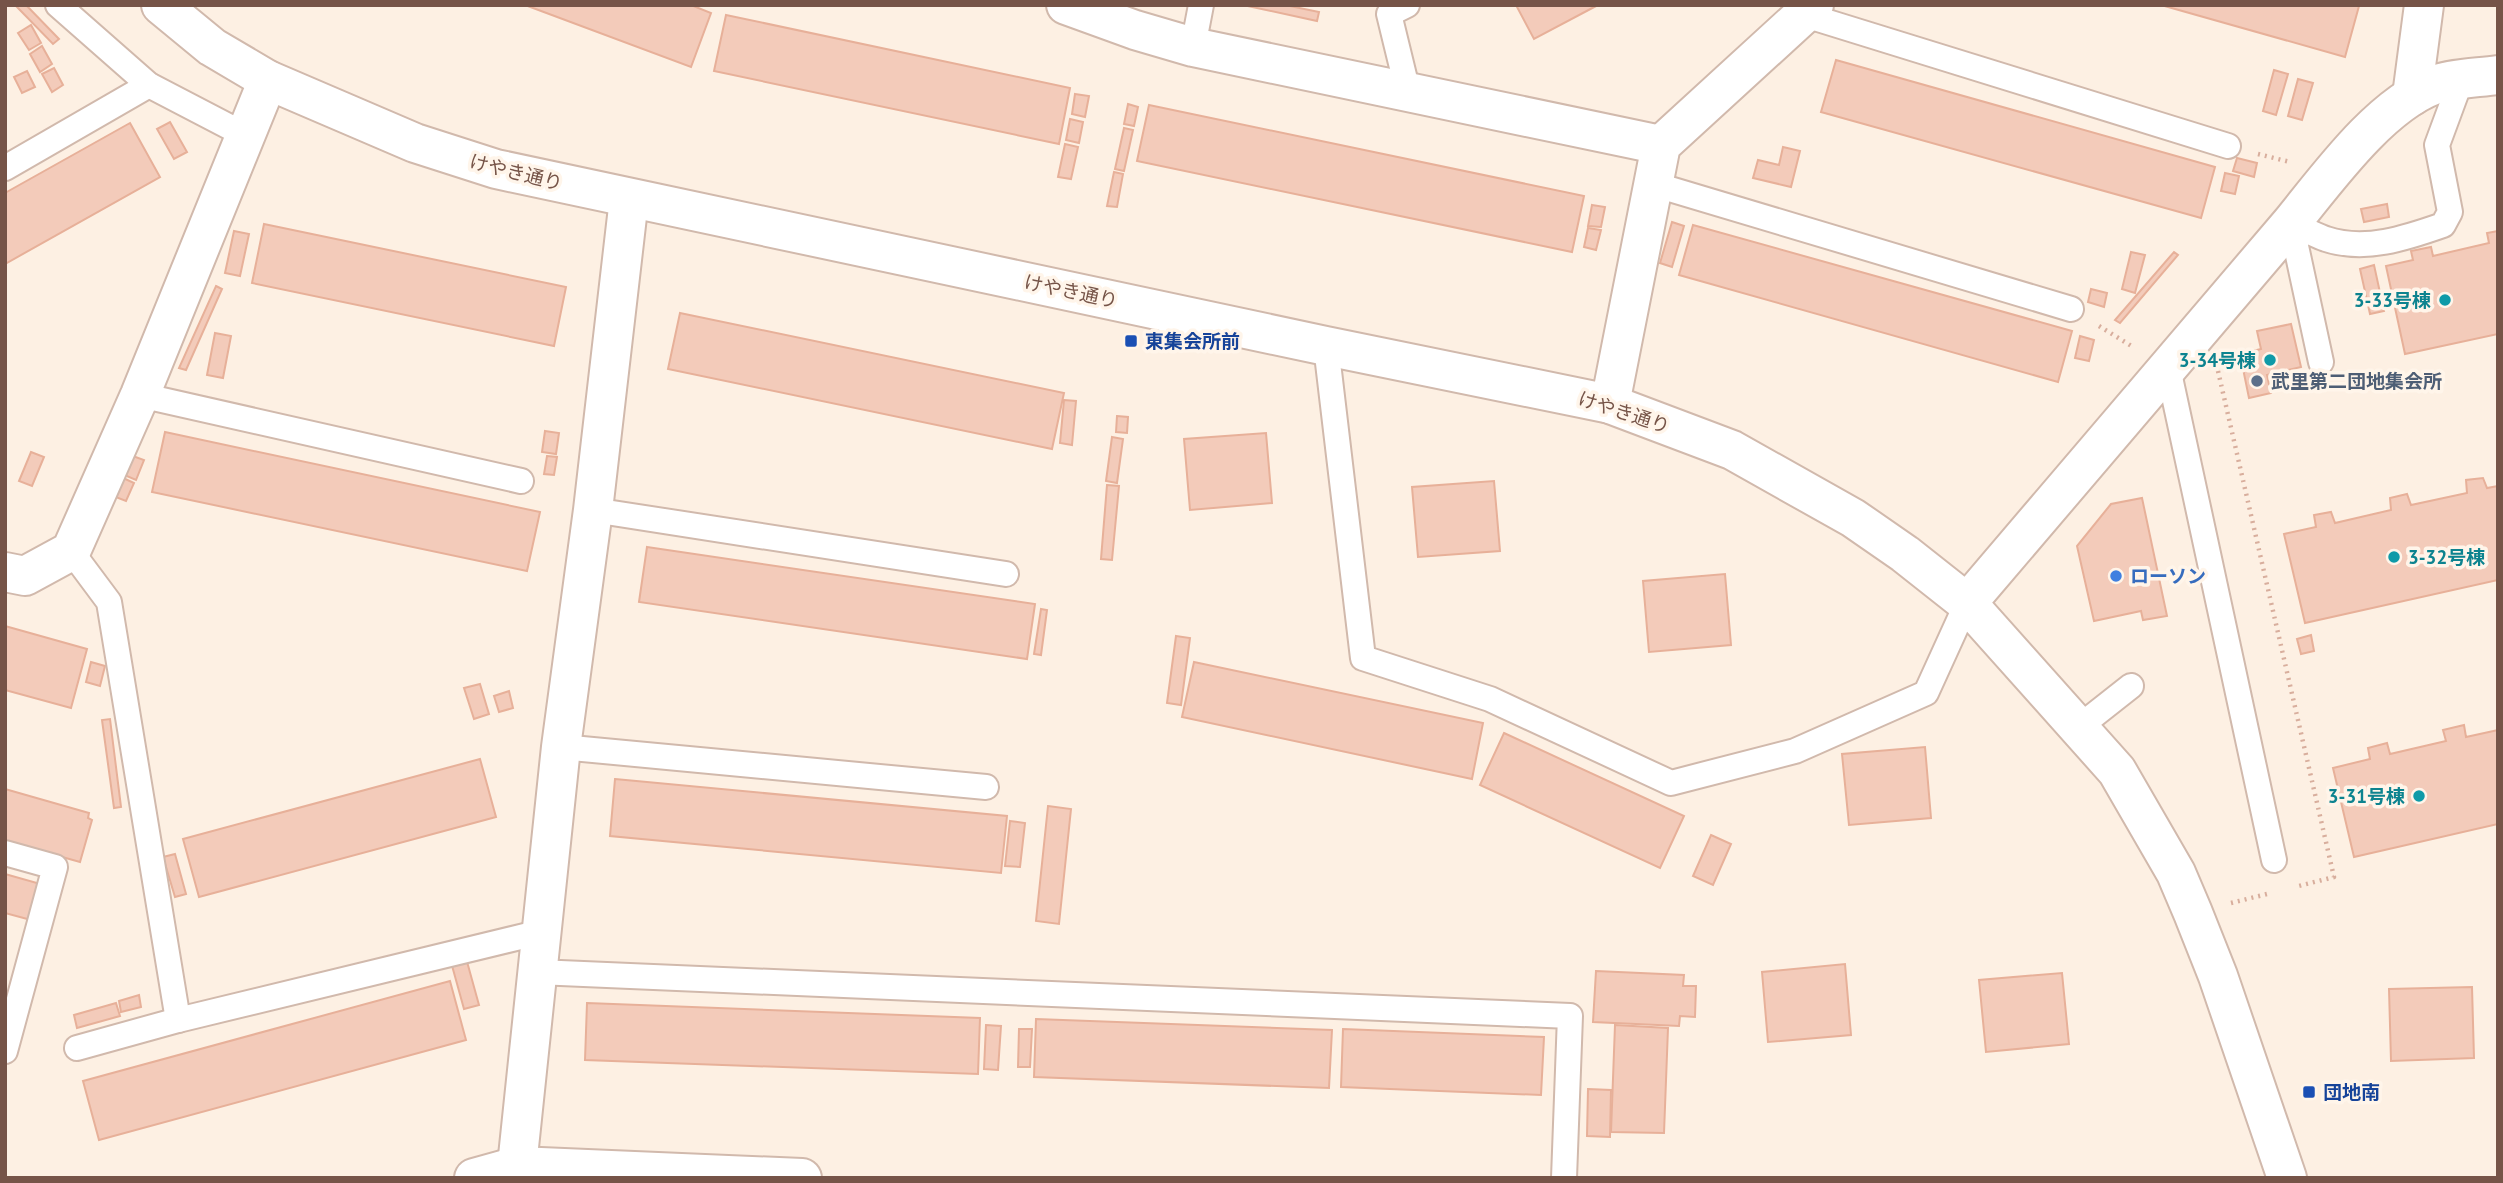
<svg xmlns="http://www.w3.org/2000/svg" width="2503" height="1183" font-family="'PT Sans','Noto Sans JP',sans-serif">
<rect width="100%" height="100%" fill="#fdf0e3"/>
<!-- building -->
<g fill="#f3cbba" stroke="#e7b099" stroke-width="2">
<path d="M15,5H26L59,39L53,44Z"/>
<path d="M525,5H691L711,13L691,67Z"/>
<path d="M1243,5H1285L1319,12L1317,21Z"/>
<path d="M1516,5H1598L1534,39Z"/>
<path d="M2161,5H2357L2359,6L2345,57Z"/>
<path d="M726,15L1070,88L1059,144L714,71Z"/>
<path d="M31,25L41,43L29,50L18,33Z"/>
<path d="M42,46L52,64L40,72L30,54Z"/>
<path d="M1836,60L2215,167L2201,218L1821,112Z"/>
<path d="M54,68L63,85L52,92L42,74Z"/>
<path d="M2274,70L2288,74L2276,115L2263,111Z"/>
<path d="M27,71L35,87L22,93L14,77Z"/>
<path d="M2298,79L2313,83L2302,120L2288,116Z"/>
<path d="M1075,94L1089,96L1085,117L1072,114Z"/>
<path d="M1128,104L1138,107L1134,126L1124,124Z"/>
<path d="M1149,105L1584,196L1572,252L1137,161Z"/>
<path d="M1070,119L1083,122L1079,143L1066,140Z"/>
<path d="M170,122L187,152L174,159L157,129Z"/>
<path d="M130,123L160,177L5,264V193Z"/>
<path d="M1124,128L1133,130L1124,171L1115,169Z"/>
<path d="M1065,144L1078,147L1071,179L1058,177Z"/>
<path d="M1783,147L1800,151L1791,187L1753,178L1758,160L1779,165Z"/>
<path d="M2237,158L2257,163L2254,177L2233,171Z"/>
<path d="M1114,172L1123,174L1117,207L1107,206Z"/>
<path d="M2225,173L2239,176L2235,194L2221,191Z"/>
<path d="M2387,204L2389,217L2364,222L2361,209Z"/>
<path d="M1592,205L1605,207L1601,227L1588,226Z"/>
<path d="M1672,222L1684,226L1672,267L1660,263Z"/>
<path d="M264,224L566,287L554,346L252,283Z"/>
<path d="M1693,225L2072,331L2058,382L1679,275Z"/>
<path d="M1588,228L1601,230L1596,250L1584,247Z"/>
<path d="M234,231L249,234L240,276L225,273Z"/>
<path d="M2498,231V334L2405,354L2386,266L2413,260L2411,251L2431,247L2433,256L2489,243L2487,233Z"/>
<path d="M2131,252L2145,255L2135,293L2122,289Z"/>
<path d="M2174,252L2178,255L2120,323L2115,320Z"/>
<path d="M2374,265L2384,311L2370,314L2360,269Z"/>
<path d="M216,286L222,289L186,370L179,368Z"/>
<path d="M2091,289L2107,293L2104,307L2088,302Z"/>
<path d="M680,313L1064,393L1052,449L668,369Z"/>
<path d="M2291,324L2301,367L2267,375L2271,393L2249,398L2240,354L2261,349L2257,331Z"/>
<path d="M215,333L231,336L223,378L207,375Z"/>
<path d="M2080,336L2094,340L2089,361L2075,358Z"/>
<path d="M1064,400L1076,401L1072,445L1060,443Z"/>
<path d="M1117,416L1128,417L1127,433L1116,432Z"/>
<path d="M545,431L559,433L556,454L542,452Z"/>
<path d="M165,432L540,512L527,571L152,492Z"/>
<path d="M1266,433L1272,503L1190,510L1184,439Z"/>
<path d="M1112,437L1123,439L1117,483L1106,481Z"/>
<path d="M31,452L44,457L32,486L19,481Z"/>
<path d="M130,455L144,460L136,480L122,474Z"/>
<path d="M547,456L557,457L554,475L544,474Z"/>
<path d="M121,477L134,483L126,501L113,496Z"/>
<path d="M2483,478L2487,488L2498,486V580L2305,623L2284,534L2316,527L2314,515L2331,512L2335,523L2391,510L2390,498L2407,494L2411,505L2467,493L2466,480Z"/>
<path d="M1494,481L1500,551L1418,557L1412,487Z"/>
<path d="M1107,485L1119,486L1112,560L1101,559Z"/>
<path d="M2142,498L2167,616L2143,620L2141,611L2094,621L2077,546L2111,504Z"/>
<path d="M647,547L1035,604L1027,659L639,602Z"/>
<path d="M1725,574L1731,645L1649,652L1643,581Z"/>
<path d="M1041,609L1047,610L1041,655L1034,654Z"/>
<path d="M5,626L87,649L71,708L5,690Z"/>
<path d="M2311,635L2314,651L2301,654L2297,639Z"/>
<path d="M1176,636L1190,638L1181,705L1167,703Z"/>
<path d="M91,662L105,666L100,686L86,682Z"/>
<path d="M1194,662L1483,723L1472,779L1182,717Z"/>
<path d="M480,684L489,714L474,719L464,688Z"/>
<path d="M509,691L513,708L499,712L494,696Z"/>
<path d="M110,719L121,807L114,808L102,720Z"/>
<path d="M2464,725L2466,737L2498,730V824L2354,857L2333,768L2370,759L2368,748L2387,743L2390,754L2446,741L2443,730Z"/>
<path d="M1504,733L1684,816L1660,868L1480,785Z"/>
<path d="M1925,747L1931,818L1849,825L1842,754Z"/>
<path d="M480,759L496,817L199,897L183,839Z"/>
<path d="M615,779L1007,816L1001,873L610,836Z"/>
<path d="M5,789L89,813L88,818L92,820L80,862L5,841Z"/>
<path d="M1048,806L1071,809L1059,924L1036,921Z"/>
<path d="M1010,821L1025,823L1020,867L1005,866Z"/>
<path d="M1711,835L1731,844L1713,885L1693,876Z"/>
<path d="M175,854L186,894L175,897L163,857Z"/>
<path d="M5,874L37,883L39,893L31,920L5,913Z"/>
<path d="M466,958L479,1005L464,1009L451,962Z"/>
<path d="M1845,964L1851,1035L1768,1042L1762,972Z"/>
<path d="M1596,971L1684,975L1683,986H1696L1695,1017L1680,1016L1679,1026L1593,1022Z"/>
<path d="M2062,973L2069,1044L1986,1052L1979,980Z"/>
<path d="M450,981L466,1040L99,1140L83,1081Z"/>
<path d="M2472,987L2474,1058L2391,1061L2389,989Z"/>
<path d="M139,995L141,1007L121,1012L119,1001Z"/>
<path d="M116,1003L120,1016L77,1028L74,1015Z"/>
<path d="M587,1003L980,1018L978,1074L585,1060Z"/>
<path d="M1036,1019L1332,1030L1329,1088L1034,1077Z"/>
<path d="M986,1025L1001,1026L998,1070L984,1069Z"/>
<path d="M1615,1025L1668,1028L1664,1133L1611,1132Z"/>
<path d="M1019,1029H1032L1030,1067H1018Z"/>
<path d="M1343,1029L1544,1037L1541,1095L1341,1087Z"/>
<path d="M1588,1089L1611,1090L1610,1137L1587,1136Z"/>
</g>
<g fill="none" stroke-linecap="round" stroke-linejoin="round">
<!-- service casing -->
<g stroke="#d1b9ac" stroke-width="28">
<g id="service">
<path d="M58,5L149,85L245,135"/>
<path d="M1407,5L1389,14L1408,92"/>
<path d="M1805,15L2228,146"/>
<path d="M1193,47L1201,5"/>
<path d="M5,168L149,85"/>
<path d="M1653,184L2071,309"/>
<path d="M1326,346L1363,658L1490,699L1671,783L1795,751L1926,693L1967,603"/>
<path d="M2321,362L2291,223C2303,229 2315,235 2326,239C2365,252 2406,238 2443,225L2450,212L2437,145L2461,80"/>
<path d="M2168,368L2274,860"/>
<path d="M140,395L521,481"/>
<path d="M593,510L1006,574"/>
<path d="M71,551L109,602L178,1020"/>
<path d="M2079,727L2131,686"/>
<path d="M561,747L986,787"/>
<path d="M5,853L55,867L5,1051"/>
<path d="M537,972L1570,1016L1564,1178"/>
<path d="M77,1048L178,1020L541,932"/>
</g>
</g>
<!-- minor casing -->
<g stroke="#d1b9ac" stroke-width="42">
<g id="minor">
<path d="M1066,5L1135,30L1193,47L1661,145"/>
<path d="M2412,96L2424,5"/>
<path d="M1610,404L1661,145L1814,5"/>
<path d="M5,572L25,576L71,551L140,395L268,80"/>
<path d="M517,1166L561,747L593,510L629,199"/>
<path d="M474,1178L517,1166L802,1178"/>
</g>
</g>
<!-- tertiary casing -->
<g stroke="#d1b9ac" stroke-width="42">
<g id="tertiary">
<path d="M161,5L212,47L268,80L415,143L496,169L1326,346L1610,404L1732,450L1853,518L1905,554L1967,603L2117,771L2176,873L2193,913L2218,976L2287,1178"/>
<path d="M1967,603L2291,223C2327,179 2379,106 2434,85C2453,78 2477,78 2498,75"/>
</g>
</g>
<!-- path -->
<g stroke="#d8ae9d" stroke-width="4.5" stroke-dasharray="2 5" stroke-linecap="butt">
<path d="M2258,154L2290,162"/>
<path d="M2099,326L2133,347"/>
<path d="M2218,371L2334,877L2295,887"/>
<path d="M2231,903L2267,894"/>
</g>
<!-- service -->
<use href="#service" stroke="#fff" stroke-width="24"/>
<!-- minor -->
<use href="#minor" stroke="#fff" stroke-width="38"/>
<!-- tertiary -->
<use href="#tertiary" stroke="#fff" stroke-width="38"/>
</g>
<!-- markers -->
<g fill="#0f9aa8" stroke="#fff5ea" stroke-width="2.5">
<circle cx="2445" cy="300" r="7"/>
<circle cx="2270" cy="360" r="7"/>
<circle cx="2394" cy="557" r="7"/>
<circle cx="2419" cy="796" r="7"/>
</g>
<g fill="#1a4fb4" stroke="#fff5ea" stroke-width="2.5">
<rect x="1124" y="334" width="14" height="14" rx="3.5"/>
<rect x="2302" y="1085" width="14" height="14" rx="3.5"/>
</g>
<circle fill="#5c6f8a" stroke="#fff5ea" stroke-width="2.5" cx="2257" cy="381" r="7"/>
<circle fill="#3f7fe0" stroke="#fff5ea" stroke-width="2.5" cx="2116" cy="576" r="7"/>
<g text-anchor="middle" stroke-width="7" stroke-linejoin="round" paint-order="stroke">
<!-- street labels -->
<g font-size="19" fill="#765448" stroke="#fff5ea">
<text transform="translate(516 172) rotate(14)" y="7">けやき通り</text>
<text transform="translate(1071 291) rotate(12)" y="7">けやき通り</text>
<text transform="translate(1624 412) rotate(18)" y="7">けやき通り</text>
</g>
<!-- culture labels -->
<g font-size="19" font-weight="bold" fill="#0d838f" stroke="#fff5ea" text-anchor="end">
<text x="2431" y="307">3-33号棟</text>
<text x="2256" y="367">3-34号棟</text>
<text x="2408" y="564" text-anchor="start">3-32号棟</text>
<text x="2405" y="803">3-31号棟</text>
</g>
<!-- transit labels -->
<g font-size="19" font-weight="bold" fill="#164399" stroke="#fff5ea" text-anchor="start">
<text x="1145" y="348">東集会所前</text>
<text x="2323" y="1099">団地南</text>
</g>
<!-- service labels -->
<g font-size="19" font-weight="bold" fill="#4e5e75" stroke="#fff5ea" text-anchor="start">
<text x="2271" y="388">武里第二団地集会所</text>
</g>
<!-- shop labels -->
<g font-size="19" font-weight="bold" fill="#366cbe" stroke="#fff5ea" text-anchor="start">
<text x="2130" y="583">ローソン</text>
</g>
</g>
<!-- border -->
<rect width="2503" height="1183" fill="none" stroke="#765448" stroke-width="14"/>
</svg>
